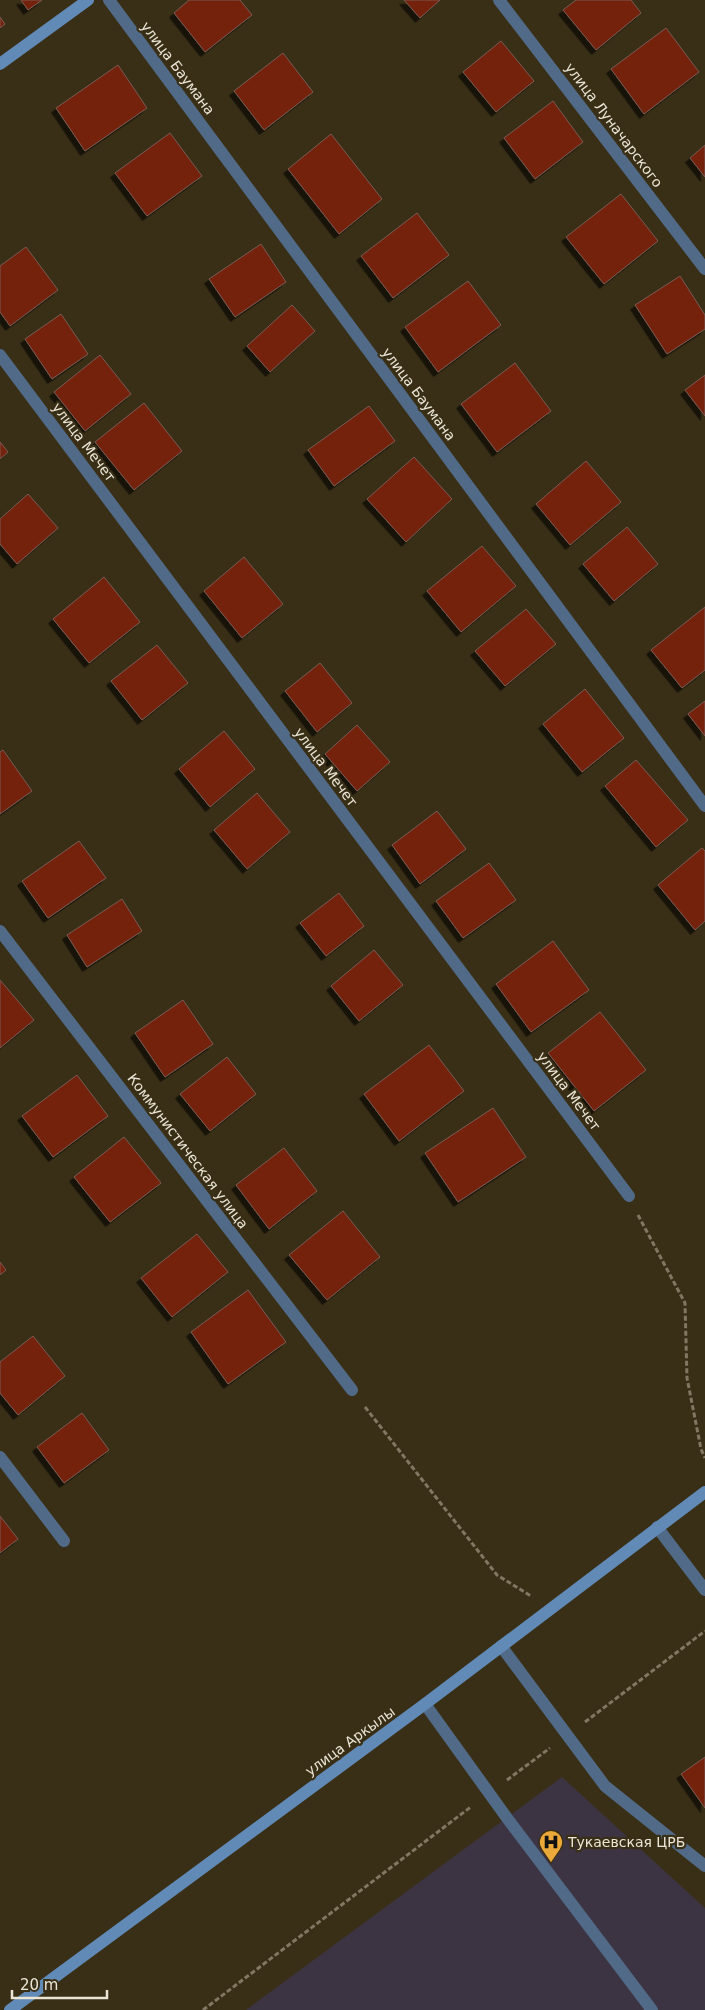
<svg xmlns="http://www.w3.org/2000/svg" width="705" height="2010" font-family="'DejaVu Sans',sans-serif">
<defs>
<filter id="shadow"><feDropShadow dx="-4.5" dy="4.5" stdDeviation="0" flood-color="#0009"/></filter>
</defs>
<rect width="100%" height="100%" fill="#392f16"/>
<!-- medical -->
<path fill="#3d3443" d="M562,1777L705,1908V2010H246Z"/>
<!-- building -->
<g fill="#75210d" stroke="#7a5b53" filter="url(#shadow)">
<path d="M21,0H42L28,10Z"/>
<path d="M189,0H240L252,15L205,52L174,13Z"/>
<path d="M404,0H440L420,18Z"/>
<path d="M576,0H631L641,13L596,50L563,10Z"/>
<path d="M0,17L5,24L0,28Z"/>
<path d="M666,28L699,72L644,114L611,69Z"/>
<path d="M501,41L534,81L496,112L463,72Z"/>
<path d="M283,53L313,92L264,130L234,91Z"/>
<path d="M118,65L147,108L85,151L56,108Z"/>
<path d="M553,101L583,142L535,179L504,138Z"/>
<path d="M170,133L202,176L147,216L115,173Z"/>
<path d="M331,134L382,199L339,234L288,169Z"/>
<path d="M705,145V177L690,158Z"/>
<path d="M621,194L658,241L604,284L566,237Z"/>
<path d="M417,213L449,255L393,298L361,256Z"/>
<path d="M261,244L286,282L235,317L209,279Z"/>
<path d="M26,247L58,290L10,326L0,312V266Z"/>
<path d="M680,276L705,315V329L667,354L635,305Z"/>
<path d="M468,281L501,325L438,372L405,327Z"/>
<path d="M292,305L315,331L270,372L247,346Z"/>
<path d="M61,314L88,354L52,379L25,339Z"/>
<path d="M100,355L131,394L85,431L54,392Z"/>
<path d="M515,363L551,411L497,452L461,404Z"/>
<path d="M705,375V416L685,390Z"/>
<path d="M144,403L182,451L134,490L95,442Z"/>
<path d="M369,406L395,441L334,486L308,450Z"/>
<path d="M0,442L8,452L0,459Z"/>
<path d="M414,457L452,499L406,542L367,499Z"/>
<path d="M586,461L621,502L570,545L536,504Z"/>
<path d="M28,494L58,528L17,564L0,544V519Z"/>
<path d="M627,527L658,564L614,601L583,564Z"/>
<path d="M482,546L516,586L461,632L427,591Z"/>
<path d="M244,557L283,604L242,638L204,591Z"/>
<path d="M104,577L140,622L89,663L53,619Z"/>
<path d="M705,607V670L682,688L651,650Z"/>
<path d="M526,609L556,644L505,686L475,651Z"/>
<path d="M157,645L188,683L142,720L111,681Z"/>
<path d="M320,663L352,703L317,732L285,691Z"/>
<path d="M585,689L624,738L582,772L543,724Z"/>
<path d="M705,701V736L688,714Z"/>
<path d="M357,725L390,762L357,791L325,754Z"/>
<path d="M224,731L255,769L210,807L179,769Z"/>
<path d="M3,750L32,791L0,814V752Z"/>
<path d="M636,760L688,820L656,847L605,786Z"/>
<path d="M257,793L290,832L247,869L214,830Z"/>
<path d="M437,811L466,849L420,884L392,845Z"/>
<path d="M79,841L106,878L48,918L22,881Z"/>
<path d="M702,848L705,851V921L695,930L658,885Z"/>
<path d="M489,863L516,900L463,938L436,901Z"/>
<path d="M339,893L364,926L326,956L300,923Z"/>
<path d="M122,899L142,931L87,967L67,935Z"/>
<path d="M553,941L589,990L531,1032L496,984Z"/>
<path d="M374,950L403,985L359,1021L331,986Z"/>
<path d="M0,980L34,1020L0,1048Z"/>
<path d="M183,1000L213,1044L165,1077L135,1033Z"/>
<path d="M600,1012L646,1070L594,1111L548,1053Z"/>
<path d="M429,1045L464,1091L399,1141L364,1094Z"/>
<path d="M227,1057L256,1094L210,1131L180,1094Z"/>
<path d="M77,1075L108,1116L53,1157L22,1116Z"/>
<path d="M493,1108L526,1157L458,1202L425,1153Z"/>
<path d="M124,1137L161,1183L110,1222L74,1177Z"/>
<path d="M284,1148L317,1191L269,1229L236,1185Z"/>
<path d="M343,1211L380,1257L327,1300L289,1255Z"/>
<path d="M197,1234L228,1272L172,1317L141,1278Z"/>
<path d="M0,1262L6,1270L0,1275Z"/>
<path d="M248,1290L286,1342L228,1384L191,1332Z"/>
<path d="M33,1336L65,1376L18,1415L0,1393V1362Z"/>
<path d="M82,1413L109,1450L64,1483L37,1447Z"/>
<path d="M0,1516L18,1539L0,1553Z"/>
<path d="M705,1757V1808L681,1774Z"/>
</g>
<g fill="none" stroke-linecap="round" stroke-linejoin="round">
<!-- path -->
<g stroke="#817863" stroke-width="3" stroke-dasharray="5 2.5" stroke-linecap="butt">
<path d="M638,1215L685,1303L687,1378L701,1449L705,1458"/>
<path d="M365,1407L497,1575L531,1596"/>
<path d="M585,1722L705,1631"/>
<path d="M507,1780L550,1748"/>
<path d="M203,2010L472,1806"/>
</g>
<!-- lane -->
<g stroke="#516a87" stroke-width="12">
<path d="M657,1527L705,1590"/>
<path d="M501,1646L605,1786L705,1866"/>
<path d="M425,1704L507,1818L652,2010"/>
</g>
<!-- street -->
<g stroke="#516a87" stroke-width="12">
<path d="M109,0L705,806"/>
<path d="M499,0L705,269"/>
<path d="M0,355L629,1196"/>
<path d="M0,931L352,1390"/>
<path d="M0,1457L64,1541"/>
</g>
<!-- secondary -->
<g stroke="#618ab7" stroke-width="12">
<path d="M0,64L88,0"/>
<path d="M10,2010L425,1704L705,1492"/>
</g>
</g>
<!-- icons -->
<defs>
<g id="hospital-pin" transform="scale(1.25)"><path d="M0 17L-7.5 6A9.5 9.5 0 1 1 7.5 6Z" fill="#eba93a" stroke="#392f16"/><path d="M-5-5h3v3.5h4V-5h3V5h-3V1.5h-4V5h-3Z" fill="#111"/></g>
</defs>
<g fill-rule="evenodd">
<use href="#hospital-pin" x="551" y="1842"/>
</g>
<g text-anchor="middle" stroke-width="4.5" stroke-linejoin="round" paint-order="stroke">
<!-- street labels -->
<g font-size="14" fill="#ebe5d6" stroke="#392f16">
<text transform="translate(178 68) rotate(53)" y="5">улица Баумана</text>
<text transform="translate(614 125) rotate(53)" y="5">улица Луначарского</text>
<text transform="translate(419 394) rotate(53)" y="5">улица Баумана</text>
<text transform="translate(84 442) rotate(53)" y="5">улица Мечет</text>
<text transform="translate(326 767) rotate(53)" y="5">улица Мечет</text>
<text transform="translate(569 1091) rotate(53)" y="5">улица Мечет</text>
<text transform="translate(188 1151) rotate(53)" y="5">Коммунистическая улица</text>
<text transform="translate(350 1741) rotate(-36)" y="5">улица Аркылы</text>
</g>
<!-- poi labels -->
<g font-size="14" fill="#ebe5d6" stroke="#392f16" text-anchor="start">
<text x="568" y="1847">Тукаевская ЦРБ</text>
</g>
</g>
<!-- scale -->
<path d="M12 1990v8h95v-8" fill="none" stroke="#ebe5d6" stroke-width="2.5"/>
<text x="20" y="1990" font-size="15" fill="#ebe5d6" stroke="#392f16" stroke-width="4" paint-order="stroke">20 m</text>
</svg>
